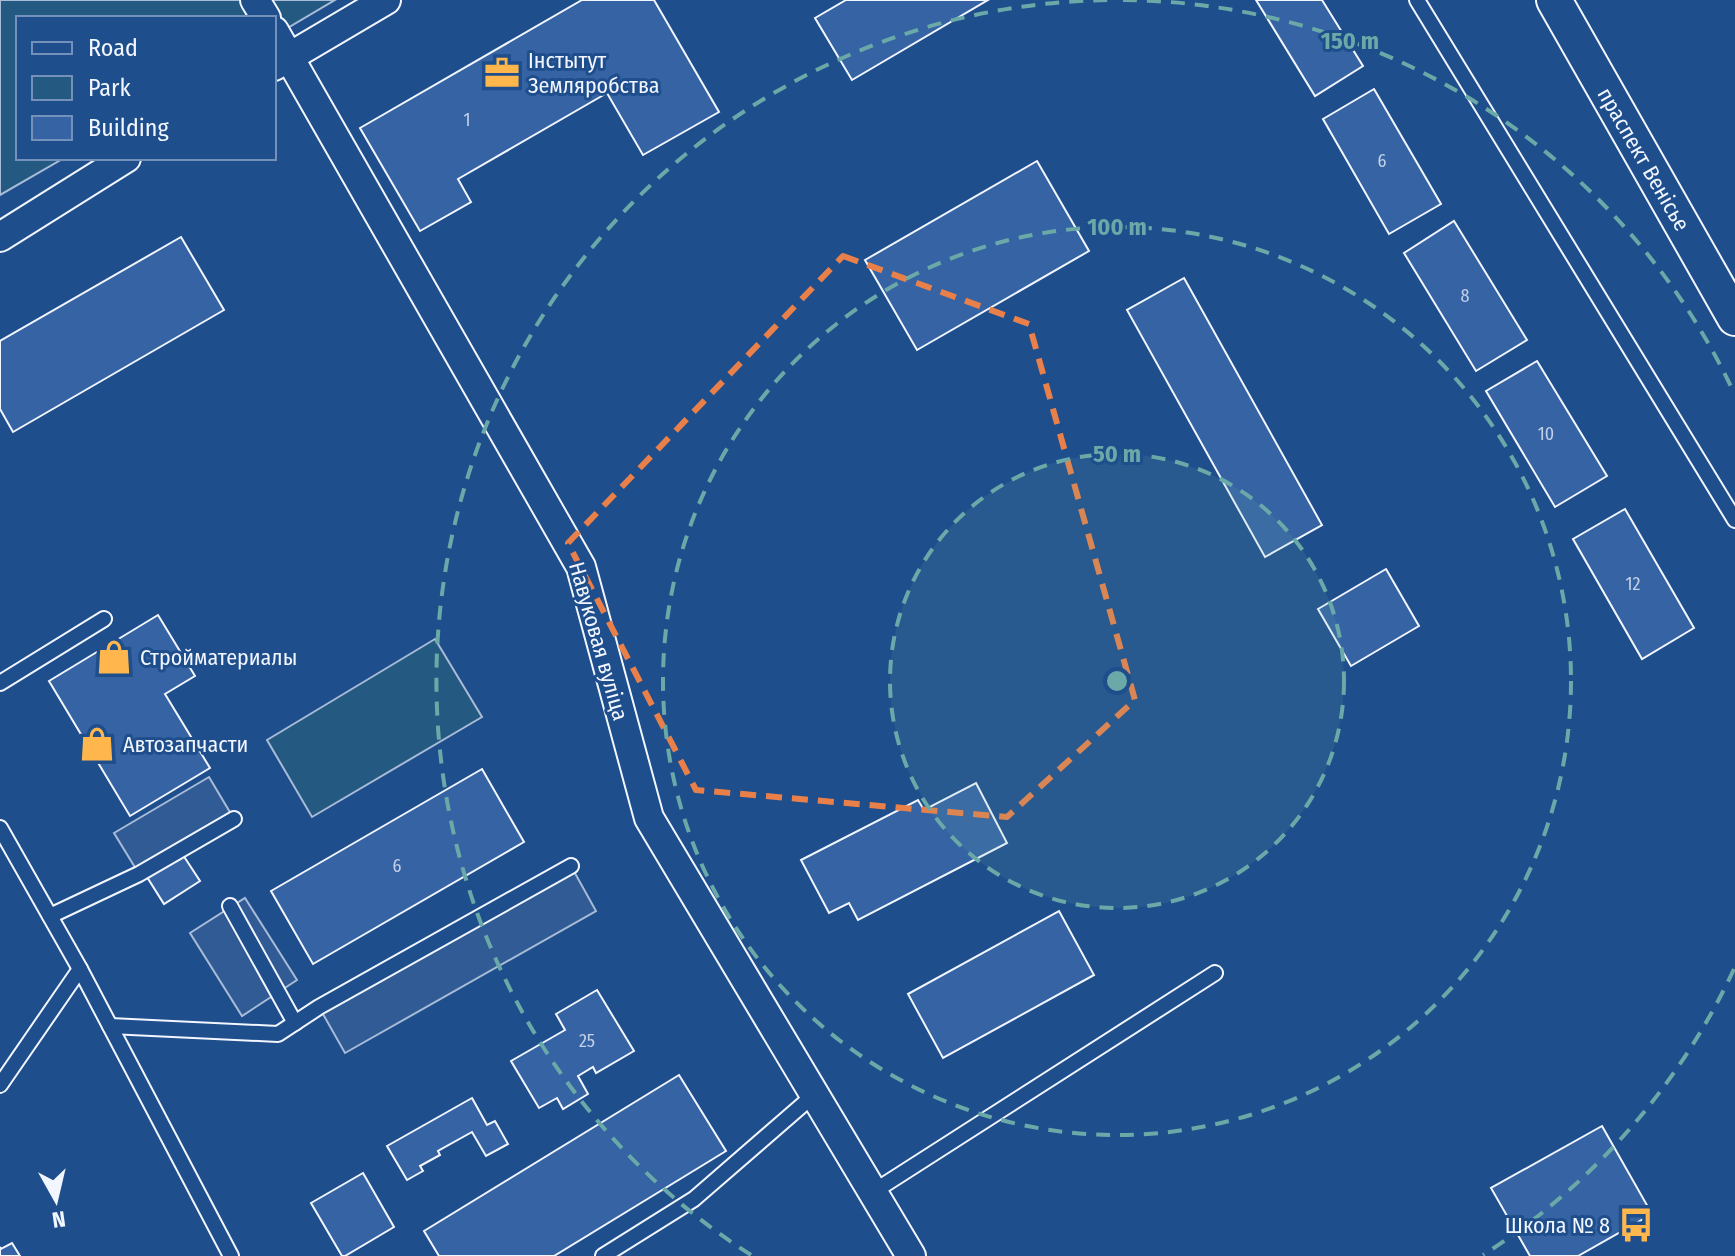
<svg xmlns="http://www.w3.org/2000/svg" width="1735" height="1256" font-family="'Fira Sans Condensed',sans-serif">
<rect width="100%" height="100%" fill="#1f4e8c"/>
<!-- green -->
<g fill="#245a82" stroke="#a8bbd7" stroke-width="2">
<path d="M0,0H335L274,36V18H18V158H64L0,195Z"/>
<path d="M435,639L482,717L312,817L267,740Z"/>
</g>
<!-- parking -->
<g fill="#305b95" stroke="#a8bbd7" stroke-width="2">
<path d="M209,777L234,819L139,874L114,833Z"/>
<path d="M571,866L596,911L345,1053L319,1007Z"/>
<path d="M245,898L297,980L242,1016L190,933Z"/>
</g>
<!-- building -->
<g fill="#3563a3" stroke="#f2f6ff" stroke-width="2">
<path d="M582,0H654L719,112L643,155L607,93L458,179L471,202L420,231L360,128Z"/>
<path d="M846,0H988L852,80L815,18Z"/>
<path d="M1256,0H1322L1363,66L1315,96Z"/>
<path d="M1374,89L1441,204L1389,234L1323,119Z"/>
<path d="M1037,161L1089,251L917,350L865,260Z"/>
<path d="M1454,221L1527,340L1476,371L1404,253Z"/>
<path d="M181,237L224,310L13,432L0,409V341Z"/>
<path d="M1184,278L1322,525L1265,557L1127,310Z"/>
<path d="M1537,361L1607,476L1555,507L1486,391Z"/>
<path d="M1625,509L1694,628L1642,659L1573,539Z"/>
<path d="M1386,569L1419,626L1351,666L1318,609Z"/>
<path d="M158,615L195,676L165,694L210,768L130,816L49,681Z"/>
<path d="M482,769L524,842L313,964L271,891Z"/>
<path d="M976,783L1007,843L858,920L849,903L829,913L801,860L918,800L924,810Z"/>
<path d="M183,855L200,881L164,904L147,877Z"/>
<path d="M1059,911L1094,975L943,1058L908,994Z"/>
<path d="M597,990L634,1051L596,1073L593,1067L578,1076L588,1094L563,1109L557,1098L539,1108L511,1061L565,1030L556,1014Z"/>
<path d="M679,1075L726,1151L554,1256H439L424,1231Z"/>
<path d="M472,1098L487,1125L495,1121L508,1144L486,1156L472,1132L438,1151L440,1155L420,1166L423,1171L407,1180L387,1146Z"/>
<path d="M1602,1126L1652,1214L1578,1256H1530L1491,1188Z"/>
<path d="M363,1173L394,1227L345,1256H342L311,1203Z"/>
<path d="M12,1243L20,1256H0V1247L1,1249Z"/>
</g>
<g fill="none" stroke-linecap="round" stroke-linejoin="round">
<!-- service casing -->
<g stroke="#f2f6ff" stroke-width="18">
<g id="service">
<path d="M1417,0L1735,520"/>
<path d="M0,683L104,619"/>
<path d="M0,828L80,969L231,1256"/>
<path d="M230,906L295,1023"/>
<path d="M50,916L139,874L234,819"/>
<path d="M110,1026L278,1034L319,1007L571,866"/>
<path d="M0,1085L80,969"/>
<path d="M873,1192L1215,973"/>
<path d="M603,1256L694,1199L815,1094"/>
</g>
</g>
<!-- minor casing -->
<g stroke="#f2f6ff" stroke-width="32">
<g id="minor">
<path d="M255,0L266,18"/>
<path d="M274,31L581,567L649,818L911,1256"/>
<path d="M274,66L386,0"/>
<path d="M0,237L126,158"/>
</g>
</g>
<!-- tertiary casing -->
<g stroke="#f2f6ff" stroke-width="38">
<path id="tertiary" d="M1554,0L1735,318"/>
</g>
<!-- service -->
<use href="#service" stroke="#1f4e8c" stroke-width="14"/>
<!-- minor -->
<use href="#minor" stroke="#1f4e8c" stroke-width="28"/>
<!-- tertiary -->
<use href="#tertiary" stroke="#1f4e8c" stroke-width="34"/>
</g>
<!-- marked area -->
<path fill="none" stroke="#ea8049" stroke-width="6" stroke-dasharray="16 10" stroke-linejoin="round" d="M843,256L1029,324L1135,700L1007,817L696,790L568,543Z"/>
<!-- distance rings -->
<circle cx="1117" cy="681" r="227" fill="#6aa9a8" fill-opacity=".12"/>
<g fill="none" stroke="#6aa9a8" stroke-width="4" stroke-dasharray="14 10">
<circle cx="1117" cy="681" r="227"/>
<circle cx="1117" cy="681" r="454"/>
<path d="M1734 969A681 681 0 0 1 1483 1255M751 1255A681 681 0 0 1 1111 0M1123 0A681 681 0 0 1 1734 393"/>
</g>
<!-- icons -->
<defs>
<g id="office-bare" transform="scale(2.76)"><path d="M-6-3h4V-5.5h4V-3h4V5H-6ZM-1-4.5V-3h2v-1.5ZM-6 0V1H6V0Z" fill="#ffb74d" stroke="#1f4e8c" stroke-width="2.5" paint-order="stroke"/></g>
<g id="shop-bare" transform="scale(2.76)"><path d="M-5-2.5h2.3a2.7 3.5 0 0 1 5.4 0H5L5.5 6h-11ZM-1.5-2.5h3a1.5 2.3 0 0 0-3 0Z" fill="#ffb74d" stroke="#1f4e8c" stroke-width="2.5" paint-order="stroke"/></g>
<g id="bus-bare" transform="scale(2.76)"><path d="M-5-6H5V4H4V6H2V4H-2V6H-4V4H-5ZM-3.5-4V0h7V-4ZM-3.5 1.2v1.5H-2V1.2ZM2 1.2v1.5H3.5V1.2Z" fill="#ffb74d" stroke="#1f4e8c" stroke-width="2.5" paint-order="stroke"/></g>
</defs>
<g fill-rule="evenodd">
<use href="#office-bare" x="502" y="73"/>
<use href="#shop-bare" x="114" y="657"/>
<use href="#shop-bare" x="97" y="744"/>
<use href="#bus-bare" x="1636" y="1225"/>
</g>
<g text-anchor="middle" stroke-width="6" stroke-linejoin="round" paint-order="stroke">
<!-- number labels -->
<g font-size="18" fill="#c3d1e8">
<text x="467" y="126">1</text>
<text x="1382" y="167">6</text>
<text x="1465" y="302">8</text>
<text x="1546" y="440">10</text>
<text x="1633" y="590">12</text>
<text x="397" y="872">6</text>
<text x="587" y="1047">25</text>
</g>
<!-- poi labels -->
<g font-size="22" fill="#f2f6ff" stroke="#1f4e8c" text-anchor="start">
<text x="528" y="68">Інстытут<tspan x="528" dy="25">Земляробства</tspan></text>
<text x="140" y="665">Стройматериалы</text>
<text x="123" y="752">Автозапчасти</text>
<text x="1610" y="1233" text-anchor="end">Школа № 8</text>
</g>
<!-- street labels -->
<g font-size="22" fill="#f2f6ff" stroke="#1f4e8c">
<text transform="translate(1644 159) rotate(60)" y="8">праспект Венісье</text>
<text transform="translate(599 641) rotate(74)" y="8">Навуковая вуліца</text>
</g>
</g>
<circle cx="1117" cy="681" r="12" fill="#6aa9a8" stroke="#1f4e8c" stroke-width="4"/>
<g font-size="24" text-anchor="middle" font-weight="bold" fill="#6aa9a8" stroke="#1f4e8c" stroke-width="6" stroke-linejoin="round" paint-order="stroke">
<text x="1350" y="49">150 m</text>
<text x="1117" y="235">100 m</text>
<text x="1117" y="462">50 m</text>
</g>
<!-- legend -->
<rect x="16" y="16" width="260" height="144" fill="#1f4e8c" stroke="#7391ba" stroke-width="2"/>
<rect x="32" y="42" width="40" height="12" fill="#1f4e8c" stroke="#7391ba" stroke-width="2"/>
<text x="88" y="56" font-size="24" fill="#f2f6ff">Road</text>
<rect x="32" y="76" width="40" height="24" fill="#245a82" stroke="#7391ba" stroke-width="2"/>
<text x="88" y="96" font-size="24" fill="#f2f6ff">Park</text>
<rect x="32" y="116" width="40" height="24" fill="#3563a3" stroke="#7391ba" stroke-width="2"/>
<text x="88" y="136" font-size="24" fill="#f2f6ff">Building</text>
<!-- north arrow -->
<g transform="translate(56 1200) rotate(172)" stroke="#1f4e8c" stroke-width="6" paint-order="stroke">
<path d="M0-6L14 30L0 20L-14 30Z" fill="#f2f6ff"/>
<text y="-12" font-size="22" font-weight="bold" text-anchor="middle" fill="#f2f6ff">N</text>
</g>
</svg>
